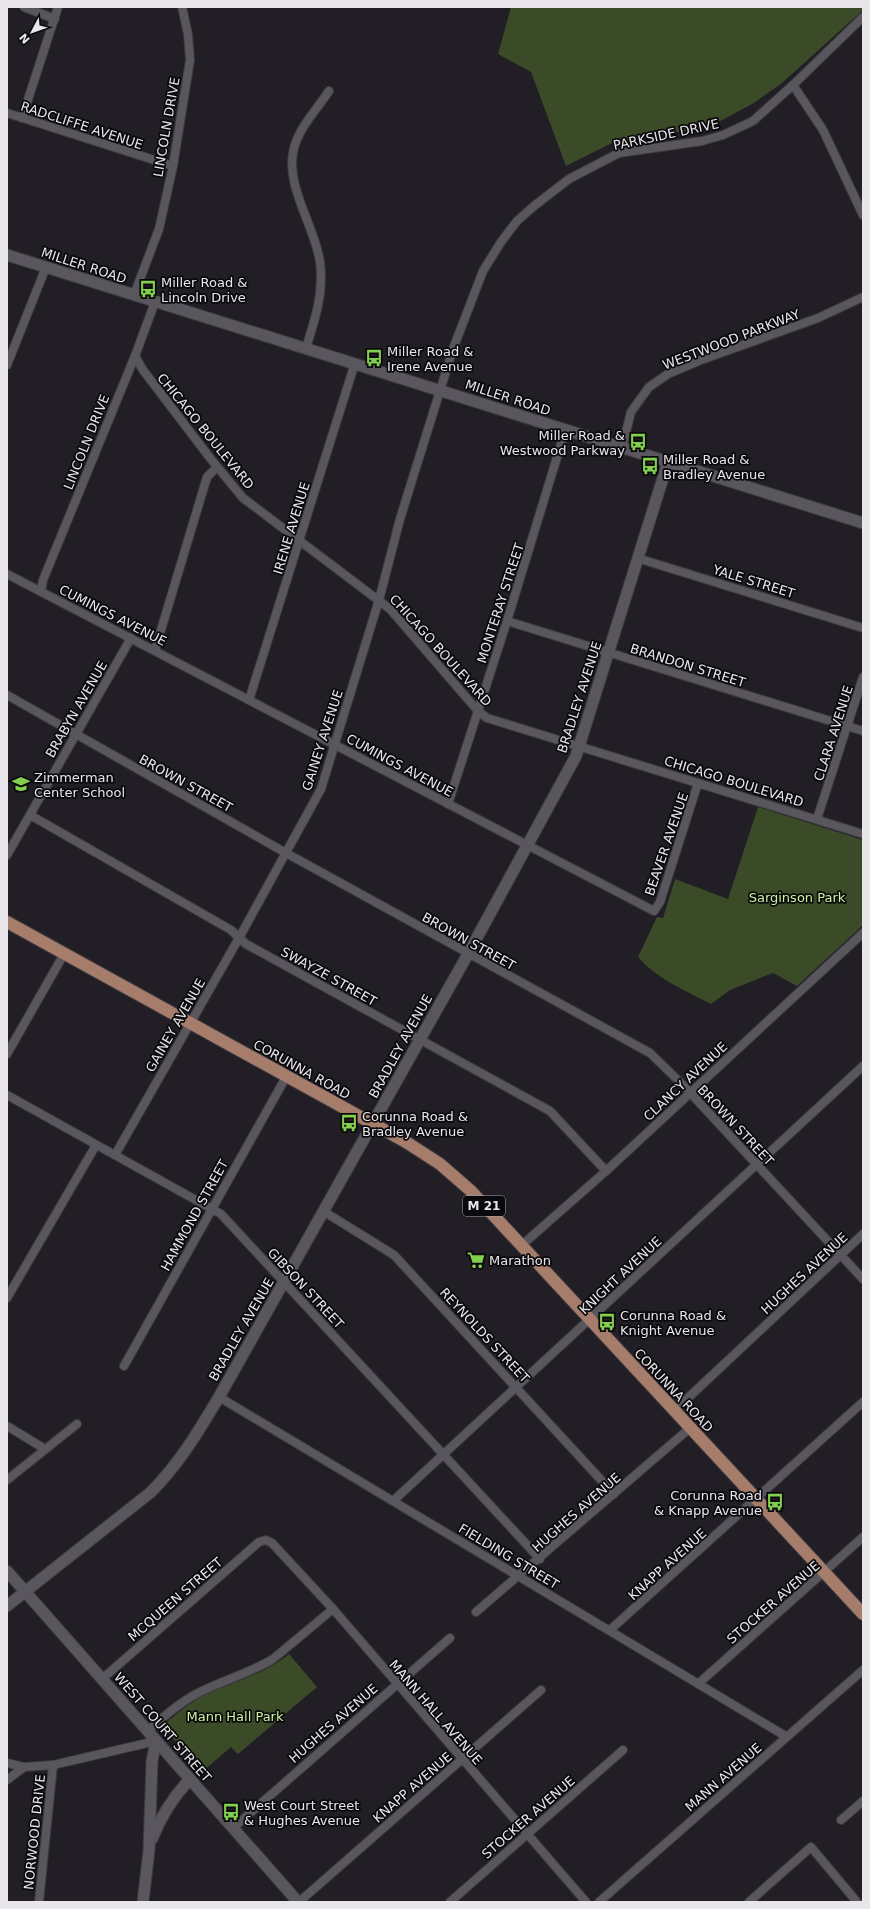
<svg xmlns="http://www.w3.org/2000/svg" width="870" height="1909" font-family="'DejaVu Sans',sans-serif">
<rect width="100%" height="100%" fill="#211e25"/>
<!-- green -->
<g fill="#3b4b28">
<path d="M511,7H863V10L782,83L754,103L709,127L614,142L566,166L531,72L498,54Z"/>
<path d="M758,807L863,840V925L797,986L773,973L730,990L711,1004C686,991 657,979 638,957L657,917L663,918L675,879L728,899Z"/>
<path d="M289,1654L317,1687L238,1754L231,1747L202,1772L164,1728V1724C177,1714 189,1703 204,1695C232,1682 265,1674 289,1654Z"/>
</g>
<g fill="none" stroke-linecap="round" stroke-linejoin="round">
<!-- street casing -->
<g stroke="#3c393f" stroke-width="10">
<g id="street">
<path d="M24,7L55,19"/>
<path d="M793,85L823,130L863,215"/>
<path d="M7,113L173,166"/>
<path d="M22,118L58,7"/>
<path d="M134,295L159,229L173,166L190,60L188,34L182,7"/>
<path d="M306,348C315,319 324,294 320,262C315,226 284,185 294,148C299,128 317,109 329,91"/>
<path d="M135,356L143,370L210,458L243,498L390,609L478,711L487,718L863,834"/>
<path d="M7,365L46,267"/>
<path d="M622,448L631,412L649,387L668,374L701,360L818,318L863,297"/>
<path d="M637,558L863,628"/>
<path d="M7,574L654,911L660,902L698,783"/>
<path d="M41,591L43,580L135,356L155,302"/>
<path d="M507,621L863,731"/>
<path d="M155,650L207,477L217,467"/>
<path d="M7,695L286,853L650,1053L683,1085L863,1279"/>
<path d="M249,700L355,363"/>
<path d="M448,804L507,621L565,431"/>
<path d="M30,815L231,930L246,944L550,1111L606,1171"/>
<path d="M817,819L863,677"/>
<path d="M7,855L131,638"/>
<path d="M7,1054L64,954"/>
<path d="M7,1095L221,1214L540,1559"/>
<path d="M115,1155L239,938L321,789L379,600L400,519L453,349L483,271L501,242L517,221L534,206L569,179L619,153L702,141L723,135L753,121L793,85L863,17"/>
<path d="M323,1211L394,1255L614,1494"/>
<path d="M522,1245L606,1171L863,933"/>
<path d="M7,1298L96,1145"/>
<path d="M124,1366L286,1077"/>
<path d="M219,1397L787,1737"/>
<path d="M674,1411L863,1234"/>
<path d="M7,1426L45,1449"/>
<path d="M7,1480L77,1424"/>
<path d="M393,1501L863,1066"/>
<path d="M476,1612L690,1428"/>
<path d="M610,1630L863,1402"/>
<path d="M102,1679L259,1542L266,1540L272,1543L333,1609L586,1902"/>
<path d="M698,1684L863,1537"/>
<path d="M148,1730C164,1717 181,1701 200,1692C224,1680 250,1673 273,1659L333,1609"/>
<path d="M7,1763L24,1767L53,1765L156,1741"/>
<path d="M7,1780L24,1767"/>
<path d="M841,1820L863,1801"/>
<path d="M233,1828L450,1638"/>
<path d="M39,1902L53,1765"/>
<path d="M299,1902L541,1690"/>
<path d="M450,1902L623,1750"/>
<path d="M599,1902L863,1670"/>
<path d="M749,1902L811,1847L857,1902"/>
</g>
</g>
<!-- secondary casing -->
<g stroke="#3c393f" stroke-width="13">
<g id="secondary">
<path d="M7,255L863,523"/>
<path d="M7,1571L298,1902"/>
<path d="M7,1606L151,1492C179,1464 198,1432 219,1397L468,954L576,756L668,462"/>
<path d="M152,1839C161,1816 173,1797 190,1779"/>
<path d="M143,1902L149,1850L152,1761L156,1741"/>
</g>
</g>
<!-- primary casing -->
<g stroke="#3c393f" stroke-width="14">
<path id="primary" d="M7,922L406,1142L440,1164L471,1191L863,1614"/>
</g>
<!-- street -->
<use href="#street" stroke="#59565e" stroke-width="8"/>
<!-- secondary -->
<use href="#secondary" stroke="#59565e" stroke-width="11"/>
<!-- primary -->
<use href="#primary" stroke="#a67c6b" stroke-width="12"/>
</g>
<!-- icons -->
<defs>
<g id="bus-bare" transform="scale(1.38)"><path d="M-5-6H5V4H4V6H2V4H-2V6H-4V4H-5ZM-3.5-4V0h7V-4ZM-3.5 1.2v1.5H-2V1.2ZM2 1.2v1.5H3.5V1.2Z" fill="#83d04e" stroke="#0a090c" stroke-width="2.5" paint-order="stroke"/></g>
<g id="school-bare" transform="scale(1.38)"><path d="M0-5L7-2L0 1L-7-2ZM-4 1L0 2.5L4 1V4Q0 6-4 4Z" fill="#83d04e" stroke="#0a090c" stroke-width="2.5" paint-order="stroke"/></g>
<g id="supermarket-bare" transform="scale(1.38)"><path d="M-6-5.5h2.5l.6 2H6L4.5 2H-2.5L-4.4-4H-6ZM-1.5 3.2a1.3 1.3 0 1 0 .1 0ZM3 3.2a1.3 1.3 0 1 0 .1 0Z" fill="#83d04e" stroke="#0a090c" stroke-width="2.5" paint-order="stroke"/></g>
</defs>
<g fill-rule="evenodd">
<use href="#bus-bare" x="148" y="289"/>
<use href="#bus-bare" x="374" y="358"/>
<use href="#bus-bare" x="638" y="442"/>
<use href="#bus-bare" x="650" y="466"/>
<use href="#school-bare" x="21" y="784"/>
<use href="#bus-bare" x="349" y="1123"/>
<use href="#supermarket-bare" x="476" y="1260"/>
<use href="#bus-bare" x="607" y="1322"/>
<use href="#bus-bare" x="775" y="1502"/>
<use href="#bus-bare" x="231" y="1812"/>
</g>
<g text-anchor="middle" stroke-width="3.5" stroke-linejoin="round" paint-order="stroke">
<!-- shield labels -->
<rect fill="#0a090c" stroke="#a5a4a8" stroke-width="1" x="463" y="1196" width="42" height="20" rx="3"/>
<g font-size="12" font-weight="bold" fill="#e8e6eb">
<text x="484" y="1210">M 21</text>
</g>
<!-- street labels -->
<g font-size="13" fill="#e8e6eb" stroke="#0a090c">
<text transform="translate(82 125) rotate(18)" y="5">RADCLIFFE AVENUE</text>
<text transform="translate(166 127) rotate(-80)" y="5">LINCOLN DRIVE</text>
<text transform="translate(666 134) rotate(-12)" y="5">PARKSIDE DRIVE</text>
<text transform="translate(84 265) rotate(18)" y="5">MILLER ROAD</text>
<text transform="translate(731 339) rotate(-21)" y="5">WESTWOOD PARKWAY</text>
<text transform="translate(508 397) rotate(18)" y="5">MILLER ROAD</text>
<text transform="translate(206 431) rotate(51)" y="5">CHICAGO BOULEVARD</text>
<text transform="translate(86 442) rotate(-68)" y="5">LINCOLN DRIVE</text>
<text transform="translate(291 528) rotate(-73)" y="5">IRENE AVENUE</text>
<text transform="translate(754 581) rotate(17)" y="5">YALE STREET</text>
<text transform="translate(500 603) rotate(-72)" y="5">MONTERAY STREET</text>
<text transform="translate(113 615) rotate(27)" y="5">CUMINGS AVENUE</text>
<text transform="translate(441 650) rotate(48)" y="5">CHICAGO BOULEVARD</text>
<text transform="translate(688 665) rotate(17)" y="5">BRANDON STREET</text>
<text transform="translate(579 697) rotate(-72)" y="5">BRADLEY AVENUE</text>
<text transform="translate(76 709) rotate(-60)" y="5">BRABYN AVENUE</text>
<text transform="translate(833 733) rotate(-72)" y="5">CLARA AVENUE</text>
<text transform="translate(322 740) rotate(-72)" y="5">GAINEY AVENUE</text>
<text transform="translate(400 765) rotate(28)" y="5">CUMINGS AVENUE</text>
<text transform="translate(734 781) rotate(17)" y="5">CHICAGO BOULEVARD</text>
<text transform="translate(186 783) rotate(29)" y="5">BROWN STREET</text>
<text transform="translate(666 844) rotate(-71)" y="5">BEAVER AVENUE</text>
<text transform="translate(469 941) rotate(29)" y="5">BROWN STREET</text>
<text transform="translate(329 976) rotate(29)" y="5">SWAYZE STREET</text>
<text transform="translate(175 1025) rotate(-60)" y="5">GAINEY AVENUE</text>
<text transform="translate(400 1046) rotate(-61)" y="5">BRADLEY AVENUE</text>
<text transform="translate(302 1069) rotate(29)" y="5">CORUNNA ROAD</text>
<text transform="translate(685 1081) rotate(-43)" y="5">CLANCY AVENUE</text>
<text transform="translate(736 1125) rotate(47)" y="5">BROWN STREET</text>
<text transform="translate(194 1215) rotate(-61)" y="5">HAMMOND STREET</text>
<text transform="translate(804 1273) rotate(-43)" y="5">HUGHES AVENUE</text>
<text transform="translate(620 1275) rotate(-43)" y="5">KNIGHT AVENUE</text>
<text transform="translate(306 1288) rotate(47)" y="5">GIBSON STREET</text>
<text transform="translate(241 1329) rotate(-60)" y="5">BRADLEY AVENUE</text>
<text transform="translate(485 1335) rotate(47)" y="5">REYNOLDS STREET</text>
<text transform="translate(674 1390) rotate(47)" y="5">CORUNNA ROAD</text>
<text transform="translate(576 1512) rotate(-41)" y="5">HUGHES AVENUE</text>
<text transform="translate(509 1556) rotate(31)" y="5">FIELDING STREET</text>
<text transform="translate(667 1564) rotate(-42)" y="5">KNAPP AVENUE</text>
<text transform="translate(175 1599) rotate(-41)" y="5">MCQUEEN STREET</text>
<text transform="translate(773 1602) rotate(-41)" y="5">STOCKER AVENUE</text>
<text transform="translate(436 1712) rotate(49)" y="5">MANN HALL AVENUE</text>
<text transform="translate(333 1723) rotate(-41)" y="5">HUGHES AVENUE</text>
<text transform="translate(163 1727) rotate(49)" y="5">WEST COURT STREET</text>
<text transform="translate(723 1777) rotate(-41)" y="5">MANN AVENUE</text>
<text transform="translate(412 1787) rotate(-41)" y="5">KNAPP AVENUE</text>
<text transform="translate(528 1817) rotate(-41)" y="5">STOCKER AVENUE</text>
<text transform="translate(34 1832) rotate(-84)" y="5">NORWOOD DRIVE</text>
</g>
<!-- poi labels -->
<g font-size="13" fill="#e8e6eb" stroke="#0a090c" text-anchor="start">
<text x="161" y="287">Miller Road &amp;<tspan x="161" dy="15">Lincoln Drive</tspan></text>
<text x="387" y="356">Miller Road &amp;<tspan x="387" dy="15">Irene Avenue</tspan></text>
<text x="625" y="440" text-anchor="end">Miller Road &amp;<tspan x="625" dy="15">Westwood Parkway</tspan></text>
<text x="663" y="464">Miller Road &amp;<tspan x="663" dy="15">Bradley Avenue</tspan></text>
<text x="34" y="782">Zimmerman<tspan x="34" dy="15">Center School</tspan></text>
<text x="362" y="1121">Corunna Road &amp;<tspan x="362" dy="15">Bradley Avenue</tspan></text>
<text x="489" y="1265">Marathon</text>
<text x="620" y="1320">Corunna Road &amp;<tspan x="620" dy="15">Knight Avenue</tspan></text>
<text x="762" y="1500" text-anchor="end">Corunna Road<tspan x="762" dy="15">&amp; Knapp Avenue</tspan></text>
<text x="244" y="1810">West Court Street<tspan x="244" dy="15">&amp; Hughes Avenue</tspan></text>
</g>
<!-- park labels -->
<g font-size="13" fill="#ccf4a1" stroke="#0a090c">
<text x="797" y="902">Sarginson Park</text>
<text x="235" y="1721">Mann Hall Park</text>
</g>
</g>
<!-- border -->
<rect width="870" height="1909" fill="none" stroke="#e8e6eb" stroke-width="16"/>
<!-- north arrow -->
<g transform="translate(32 32) rotate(229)" stroke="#0a090c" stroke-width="3" paint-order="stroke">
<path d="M0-3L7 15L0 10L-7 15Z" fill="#e8e6eb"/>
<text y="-6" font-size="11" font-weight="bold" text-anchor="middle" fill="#e8e6eb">N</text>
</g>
</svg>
